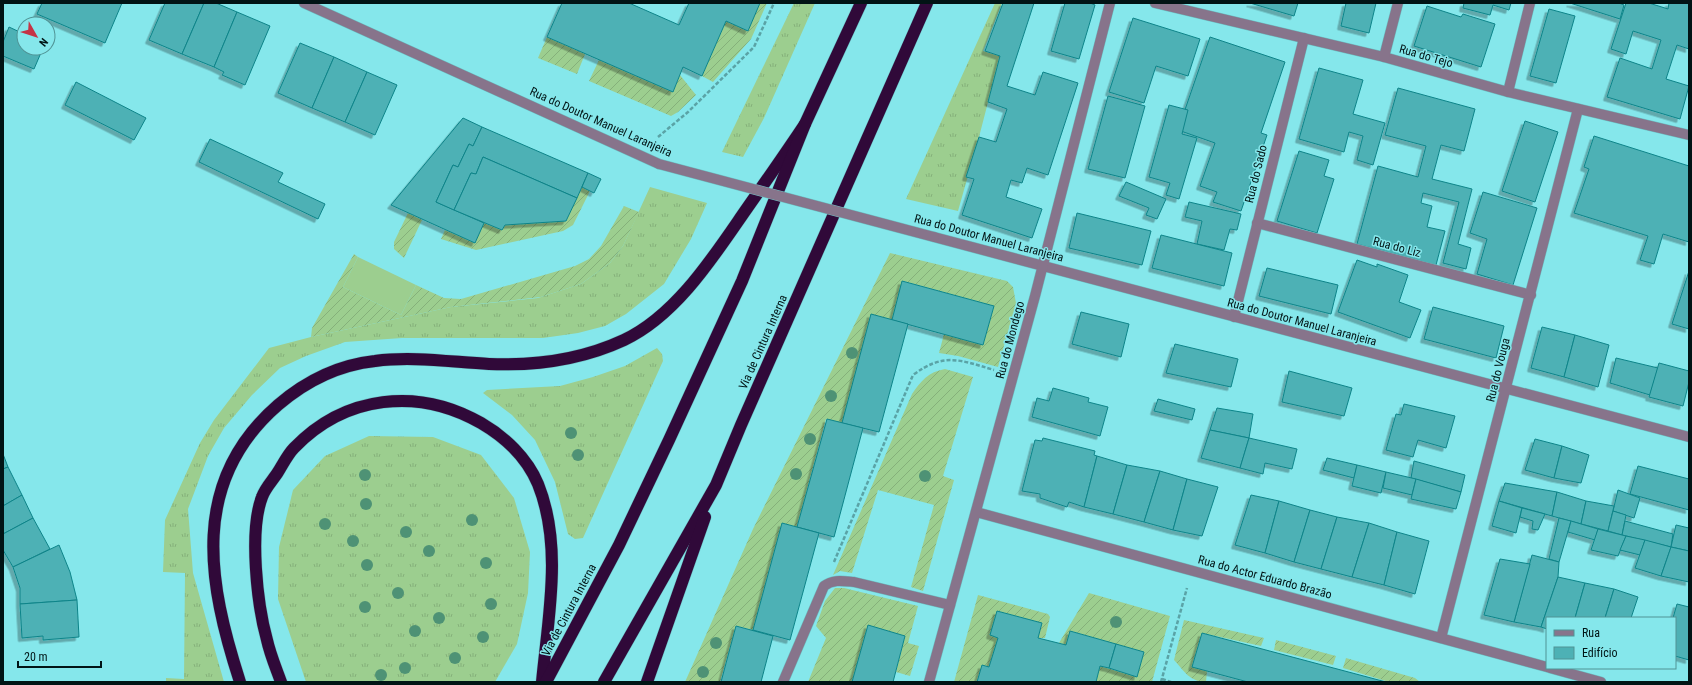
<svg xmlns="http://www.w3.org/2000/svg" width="1692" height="685" font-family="'Roboto Condensed',sans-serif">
<defs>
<pattern id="grass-tufts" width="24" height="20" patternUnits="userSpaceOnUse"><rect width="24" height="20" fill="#9cce8f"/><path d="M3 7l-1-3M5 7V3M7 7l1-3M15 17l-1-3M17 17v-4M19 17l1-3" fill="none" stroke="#85b07a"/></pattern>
<pattern id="garden-furrows" width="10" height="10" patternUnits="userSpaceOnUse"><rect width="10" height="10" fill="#9cce8f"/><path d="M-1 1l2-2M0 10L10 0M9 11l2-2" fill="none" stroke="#85b07a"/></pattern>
<filter id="shadow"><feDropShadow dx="-3.5" dy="3.5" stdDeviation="0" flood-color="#0004"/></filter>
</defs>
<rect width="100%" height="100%" fill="#85e7eb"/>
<!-- grass -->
<g fill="url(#grass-tufts)">
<path d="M794,3H815L764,118L743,157L722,152Z"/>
<path d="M995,3H1002L983,51L1000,56L979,137L958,211L906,199Z"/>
<path d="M650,187L707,203L691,239L664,284L626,314L605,326L578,333L543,338H402L345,342L306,356L280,368L252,395L224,428L208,456L188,509L193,573L224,682H166V678L184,679L185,573L163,572L165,520L200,443L214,420L269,348L311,337L451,307L538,298L581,284L610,263L623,246Z"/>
<path d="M657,348L662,354L663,361L583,538L575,539L568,534L555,482L535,440L512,415L483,393L487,390L560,386L593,377L625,366Z"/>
<path d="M369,436L433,437L481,455L514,498L530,552L528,593L517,644L495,682H306L278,599L279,547L293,490L325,456Z"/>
</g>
<!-- garden -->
<g fill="url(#garden-furrows)">
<path d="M760,3H767L751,39L713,82L702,76L726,21L748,31Z"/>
<path d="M547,37L585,54L577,74L538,58Z"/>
<path d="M599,60L673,92L680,75L696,95L678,112L671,116L589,81Z"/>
<path d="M582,187L590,191L573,225L563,231L476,250L441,239L445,230L475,243L484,223L502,230L505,225L566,221Z"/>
<path d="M624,206L639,212L623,246L610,263L581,284L541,297L451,307L311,337L312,328L354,254L358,257L343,287L401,315L416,285L444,298L461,299L575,266L589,259L601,246Z"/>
<path d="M408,213L422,220L404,258L394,249V242Z"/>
<path d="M890,253L1007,281L1013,287L1016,303L998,367L958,356L939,353L944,334L983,345L994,306L903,281L892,320L842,423L826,419L797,527L782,523L753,630L736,626L720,682H685L753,529Z"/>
<path d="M945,369L973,377L943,476L954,480L923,591L911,587L934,505L878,490L852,573L840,571L833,575L912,394C921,381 928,372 945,369Z"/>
<path d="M835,588H844L918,606L908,643L919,646L910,676L896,672L905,636L868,626L852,682H808L826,638L816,626L825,601Z"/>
<path d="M1089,593L1170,616L1152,682H1096L1100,666L1137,677L1143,652L1071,631L1066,645L1059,643Z"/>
<path d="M978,595L1048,614L1050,617L1045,638H1038L1042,623L997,611L990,635L998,638L989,667L982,665L977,682H954Z"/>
<path d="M1184,620L1264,638L1261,646L1202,633L1192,667L1207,671L1206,682C1190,682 1184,671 1174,660Z"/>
<path d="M1276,640L1336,656L1333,665L1274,650Z"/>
<path d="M1346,658L1415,678L1420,682H1389L1343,668Z"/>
</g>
<!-- pitch -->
<path fill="#9cce8f" d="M358,257L416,285L401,315L343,287Z"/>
<!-- building -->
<g fill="#4db1b5" stroke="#0f8489" filter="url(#shadow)">
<path d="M42,3H122L105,43L37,14Z"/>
<path d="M165,3H204L182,54L149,40Z"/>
<path d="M204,3H216L237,12L214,67L182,54Z"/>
<path d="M562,3H629L679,25L689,3H760L748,31L726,21L702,76L683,67L673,92L547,37Z"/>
<path d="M1003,3H1034L1007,86L1035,95L1043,72L1078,83L1048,175L1027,168L1022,183L1011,180L1006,197L1042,209L1032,238L962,215L974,179L966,177L979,137L996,142L1007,109L988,102L1000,56L985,51Z"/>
<path d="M1065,3H1090L1095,5L1079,59L1051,51Z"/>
<path d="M1250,3H1298L1294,16Z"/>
<path d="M1346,3H1376L1369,33L1341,26Z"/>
<path d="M1464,3H1511L1509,10L1493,5L1490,15L1463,8Z"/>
<path d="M1570,3H1619L1624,5L1620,19Z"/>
<path d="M1626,3H1649L1668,9L1669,3H1689V49L1677,45L1666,79L1689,86L1680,119L1607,97L1620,58L1652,69L1661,40L1633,31L1626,54L1611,49Z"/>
<path d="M1427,6L1461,17L1463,14L1495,24L1481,67L1414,46Z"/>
<path d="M1549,9L1575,16L1556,83L1530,76Z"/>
<path d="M237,12L270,26L245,85L222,75L224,72L214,67Z"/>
<path d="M1133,18L1200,39L1188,76L1156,66L1144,103L1109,92Z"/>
<path d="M9,27L24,34V48H43L34,69L3,56V42Z"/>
<path d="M1210,37L1285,62L1261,133L1267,135L1241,211L1213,202L1217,192L1200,186L1215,143L1178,130Z"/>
<path d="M300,43L334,57L312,108L278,93Z"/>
<path d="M334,57L367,72L345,122L312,108Z"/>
<path d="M1319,68L1363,80L1353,114L1385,123L1373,165L1357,160L1363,136L1349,132L1344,152L1299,139Z"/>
<path d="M367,72L397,85L375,135L345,122Z"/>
<path d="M76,82L146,118L134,140L65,105Z"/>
<path d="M1398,88L1475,109L1464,151L1441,145L1432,179L1472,189L1458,244L1471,248L1466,269L1443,263L1459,202L1423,193L1421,203L1432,206L1427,227L1445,231L1436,265L1357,244L1378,166L1418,177L1426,146L1385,135Z"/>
<path d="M1108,96L1145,106L1125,178L1088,169Z"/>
<path d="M1169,105L1188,110L1182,134L1197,138L1179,199L1166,195L1170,183L1149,177Z"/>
<path d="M463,118L482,127L473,146L469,144L458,167L453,165L436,202L484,223L475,243L391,205Z"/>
<path d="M1525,121L1558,132L1535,202L1502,191Z"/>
<path d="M482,127L588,173L577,198L483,157L476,174L471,173L454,210L436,202L453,165L458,167L469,144L473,146Z"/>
<path d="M1594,136L1689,166V242L1663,234L1654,264L1640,260L1648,236L1574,213L1589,169L1584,167Z"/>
<path d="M210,139L283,173L278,182L325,204L318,219L199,162Z"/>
<path d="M1299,151L1329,160L1324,176L1334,179L1317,233L1277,221Z"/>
<path d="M483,157L577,198L566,221L505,225L502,230L454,210L471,173L476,174Z"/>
<path d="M588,173L601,179L594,193L582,187Z"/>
<path d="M1126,182L1166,199L1157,219L1146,215L1149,208L1119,196Z"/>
<path d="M1483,192L1537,208L1513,285L1477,274L1487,239L1470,233Z"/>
<path d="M1189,202L1241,214L1237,230L1230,229L1224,250L1197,244L1202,221L1185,217Z"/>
<path d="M1077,213L1151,231L1142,265L1069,248Z"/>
<path d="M1161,235L1232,253L1224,286L1152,268Z"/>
<path d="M1357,260L1377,267V264L1408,275L1399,302L1421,310L1410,338L1338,312Z"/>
<path d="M1267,268L1338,285L1331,314L1259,296Z"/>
<path d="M1689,271V329L1672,324Z"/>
<path d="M902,281L994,306L983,345L892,320Z"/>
<path d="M1433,307L1504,326L1496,358L1424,339Z"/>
<path d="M1081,312L1129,324L1121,357L1072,344Z"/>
<path d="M871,314L908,324L879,432L842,423Z"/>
<path d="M1542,327L1575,335L1564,377L1531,368Z"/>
<path d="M1575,335L1609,345L1598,387L1564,377Z"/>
<path d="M1175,344L1238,359L1231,387L1166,373Z"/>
<path d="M1616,358L1658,368L1650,395L1610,383Z"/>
<path d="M1659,363L1689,371V382L1683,406L1649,397Z"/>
<path d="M1289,371L1352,388L1344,416L1282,402Z"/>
<path d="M1053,388L1089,398L1088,402L1108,407L1100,436L1032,417L1037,398L1049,401Z"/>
<path d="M1158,399L1195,409L1192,420L1154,411Z"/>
<path d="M1404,404L1455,416L1446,448L1418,440L1413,457L1386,450L1396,414L1401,415Z"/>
<path d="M1217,408L1253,414L1249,438L1210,430Z"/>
<path d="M827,419L863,428L834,537L797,527Z"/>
<path d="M1210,430L1249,438L1240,468L1201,458Z"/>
<path d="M1043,438L1095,451L1094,455L1097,456L1084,507L1069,502L1067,507L1040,498V494L1022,491L1035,440L1042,441Z"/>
<path d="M1249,438L1297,449L1292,469L1265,463L1263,474L1240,468Z"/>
<path d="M1535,439L1562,446L1554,478L1525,470Z"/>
<path d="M1562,446L1589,455L1581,483L1554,478Z"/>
<path d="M3,454L8,467L3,469Z"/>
<path d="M1097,456L1127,465L1113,514L1084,507Z"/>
<path d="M1327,458L1357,465L1354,478L1323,470Z"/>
<path d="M1414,461L1465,475L1461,492L1411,478Z"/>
<path d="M1127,465L1160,471L1144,522L1113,514Z"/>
<path d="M1357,465L1386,472L1381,493L1352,486Z"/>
<path d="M1638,466L1689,479V510L1630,494Z"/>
<path d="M8,467L22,495L3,506V469Z"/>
<path d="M1160,471L1187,479L1173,530L1144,522Z"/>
<path d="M1386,472L1416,479L1412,495L1383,488Z"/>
<path d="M1187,479L1218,487L1202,536L1173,530Z"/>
<path d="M1416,479L1461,492L1456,509L1411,499Z"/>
<path d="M1505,483L1557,492L1552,516L1499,501Z"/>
<path d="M1618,490L1640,498L1634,518L1613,511Z"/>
<path d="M1557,492L1586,501L1581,524L1552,516Z"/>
<path d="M22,495L33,518L3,534V506Z"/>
<path d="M1251,495L1279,501L1265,553L1235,545Z"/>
<path d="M1279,501L1310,510L1294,562L1265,553Z"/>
<path d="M1499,501L1522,508L1516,533L1492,526Z"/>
<path d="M1586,501L1614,506L1608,531L1581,524Z"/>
<path d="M1522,508L1545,514L1538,530L1532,529L1533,521L1520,517Z"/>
<path d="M1310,510L1337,517L1321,569L1294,562Z"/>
<path d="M1613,511L1626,515L1622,535L1608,531Z"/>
<path d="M1337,517L1369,523L1352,577L1321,569Z"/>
<path d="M33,518L50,549L13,567L3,550V534Z"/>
<path d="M1559,518L1571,521L1559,562L1549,559Z"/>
<path d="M1571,521L1598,529L1595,540L1568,532Z"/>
<path d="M1625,521L1673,534L1671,547L1622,535Z"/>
<path d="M782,523L819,533L790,640L753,630Z"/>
<path d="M1369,523L1397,532L1384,585L1352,577Z"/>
<path d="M1676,525L1689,528V551L1671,547Z"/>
<path d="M1598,529L1626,536L1618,556L1591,550Z"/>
<path d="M1397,532L1429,541L1415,594L1384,585Z"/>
<path d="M1626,536L1645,540L1640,555L1620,550Z"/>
<path d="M1645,540L1671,547L1661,576L1635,568Z"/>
<path d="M59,545L70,572L77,600L20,604V588L13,567Z"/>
<path d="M1671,547L1689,551V582L1661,576Z"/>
<path d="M1532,555L1559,562L1558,577L1541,627L1514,622Z"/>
<path d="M1500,559L1530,564L1514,622L1484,615Z"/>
<path d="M1558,577L1585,583L1575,618H1547V629L1541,627Z"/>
<path d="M1585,583L1614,589L1605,618H1575Z"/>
<path d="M1614,589L1638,597L1631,618H1605Z"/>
<path d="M77,600L79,637L43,640V636L22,638L20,604Z"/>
<path d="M1677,604L1689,607V660L1675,656V618H1673Z"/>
<path d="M997,611L1042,623L1038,638L1066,645L1070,631L1116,644L1109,668L1100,666L1096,682H977L982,665L989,667L998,638L990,635Z"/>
<path d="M868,625L905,636L893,682H852Z"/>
<path d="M736,626L773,636L761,682H721Z"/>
<path d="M1202,633L1386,682H1248L1192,667Z"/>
<path d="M1116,644L1144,652L1137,677L1109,668Z"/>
</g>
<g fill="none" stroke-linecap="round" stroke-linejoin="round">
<!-- minor casing -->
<g stroke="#6dc1c4" stroke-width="11">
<g id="minor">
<path d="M304,3L659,164"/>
<path d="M1155,3L1384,57L1508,92L1689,135"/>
<path d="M1384,57L1398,3"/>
<path d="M1508,92L1530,3"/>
<path d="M1257,223L1531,295"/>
<path d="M934,237L1689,437"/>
<path d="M1234,317L1304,38"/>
<path d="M976,512L1547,667"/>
<path d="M1441,638L1578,109"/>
<path d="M1550,668L1601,682"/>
<path d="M783,682L824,586C833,579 843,581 854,582L950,605"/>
<path d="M929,682L1035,296L1110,3"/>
</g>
</g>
<!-- highway casing -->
<g stroke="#6dc1c4" stroke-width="13">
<g id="highway">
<path d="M240,682C208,583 189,482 278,405C306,381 338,365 375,361C413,356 451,362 489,364C536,366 581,360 624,340C675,316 712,259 743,214C764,184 785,154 805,124"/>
<path d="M281,682C276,668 270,654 267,640C257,604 249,531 262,497C265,488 273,480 278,472C283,464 288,454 294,448C345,395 418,387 481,423C505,437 527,458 538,484C563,546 548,618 542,682"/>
<path d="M546,682L619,545L669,440L742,281L805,124L861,3"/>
<path d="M604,682L716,485L741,425L927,3"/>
<path d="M647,682L705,517"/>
</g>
</g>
<!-- path -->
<g stroke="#5aa3a6" stroke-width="2.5" stroke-dasharray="4 2" stroke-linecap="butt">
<path d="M658,137L688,112L754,47L774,3"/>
<path d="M834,562L913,375C944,352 960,360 994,370"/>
<path d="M1162,679L1171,682"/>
<path d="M1161,682L1187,588"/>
</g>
<!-- minor -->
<use href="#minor" stroke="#87748b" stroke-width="10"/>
<!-- highway -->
<use href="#highway" stroke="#300939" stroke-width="12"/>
<!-- minor-bridge casing -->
<g stroke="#6dc1c4" stroke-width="11" stroke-linecap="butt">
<path id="minor-bridge" d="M659,164L934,237"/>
</g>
<!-- minor-bridge -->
<use href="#minor-bridge" stroke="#87748b" stroke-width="10"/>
</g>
<!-- trees -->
<g fill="#4e9275">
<circle cx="852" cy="353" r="6"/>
<circle cx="831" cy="396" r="6"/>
<circle cx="571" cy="433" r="6"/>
<circle cx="810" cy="439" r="6"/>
<circle cx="578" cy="455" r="6"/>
<circle cx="796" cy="474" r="6"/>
<circle cx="365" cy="475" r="6"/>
<circle cx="925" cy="476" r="6"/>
<circle cx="366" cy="504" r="6"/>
<circle cx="472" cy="520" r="6"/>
<circle cx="325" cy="524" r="6"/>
<circle cx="406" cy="532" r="6"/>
<circle cx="353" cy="541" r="6"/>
<circle cx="429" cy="551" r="6"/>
<circle cx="486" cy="563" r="6"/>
<circle cx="367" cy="565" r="6"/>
<circle cx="398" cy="593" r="6"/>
<circle cx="491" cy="604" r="6"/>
<circle cx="365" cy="607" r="6"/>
<circle cx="439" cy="618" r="6"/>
<circle cx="1116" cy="622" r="6"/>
<circle cx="415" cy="631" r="6"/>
<circle cx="483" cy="637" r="6"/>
<circle cx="716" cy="643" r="6"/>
<circle cx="455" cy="658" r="6"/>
<circle cx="405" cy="668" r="6"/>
<circle cx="703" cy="672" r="6"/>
<circle cx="381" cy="675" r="6"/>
</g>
<g text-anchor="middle" stroke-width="3" stroke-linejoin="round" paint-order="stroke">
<!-- street labels -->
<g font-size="12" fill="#011415" stroke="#85e7eb">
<text transform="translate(1426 56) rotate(16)" y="4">Rua do Tejo</text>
<text transform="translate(601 122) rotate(24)" y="4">Rua do Doutor Manuel Laranjeira</text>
<text transform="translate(1256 174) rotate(-76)" y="4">Rua do Sado</text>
<text transform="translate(989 238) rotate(15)" y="4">Rua do Doutor Manuel Laranjeira</text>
<text transform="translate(1397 247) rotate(15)" y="4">Rua do Liz</text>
<text transform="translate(1302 322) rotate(15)" y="4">Rua do Doutor Manuel Laranjeira</text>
<text transform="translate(1010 340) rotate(-75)" y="4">Rua do Mondego</text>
<text transform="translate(763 342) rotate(-66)" y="4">Via de Cintura Interna</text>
<text transform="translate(1498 370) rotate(-76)" y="4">Rua do Vouga</text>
<text transform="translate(1265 577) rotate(15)" y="4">Rua do Actor Eduardo Brazão</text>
<text transform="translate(569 610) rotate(-62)" y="4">Via de Cintura Interna</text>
</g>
</g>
<!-- border -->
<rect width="1692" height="685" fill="none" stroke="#011415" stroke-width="8"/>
<!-- legend -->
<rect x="1546" y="617" width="130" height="52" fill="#85e7eb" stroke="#509395"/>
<rect x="1554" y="630" width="20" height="6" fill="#87748b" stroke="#509395"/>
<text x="1582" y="637" font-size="12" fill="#011415">Rua</text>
<rect x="1554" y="647" width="20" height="12" fill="#4db1b5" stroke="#509395"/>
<text x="1582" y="657" font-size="12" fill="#011415">Edifício</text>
<!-- north arrow -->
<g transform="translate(36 36) rotate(129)"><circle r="19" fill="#85e7eb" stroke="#509395"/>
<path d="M0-3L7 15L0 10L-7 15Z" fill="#c53445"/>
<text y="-6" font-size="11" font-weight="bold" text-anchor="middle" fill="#011415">N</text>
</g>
<!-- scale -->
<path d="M18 661v6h83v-6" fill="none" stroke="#011415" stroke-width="2"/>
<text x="24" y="661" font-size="12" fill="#011415" stroke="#85e7eb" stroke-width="3" paint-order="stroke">20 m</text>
</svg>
